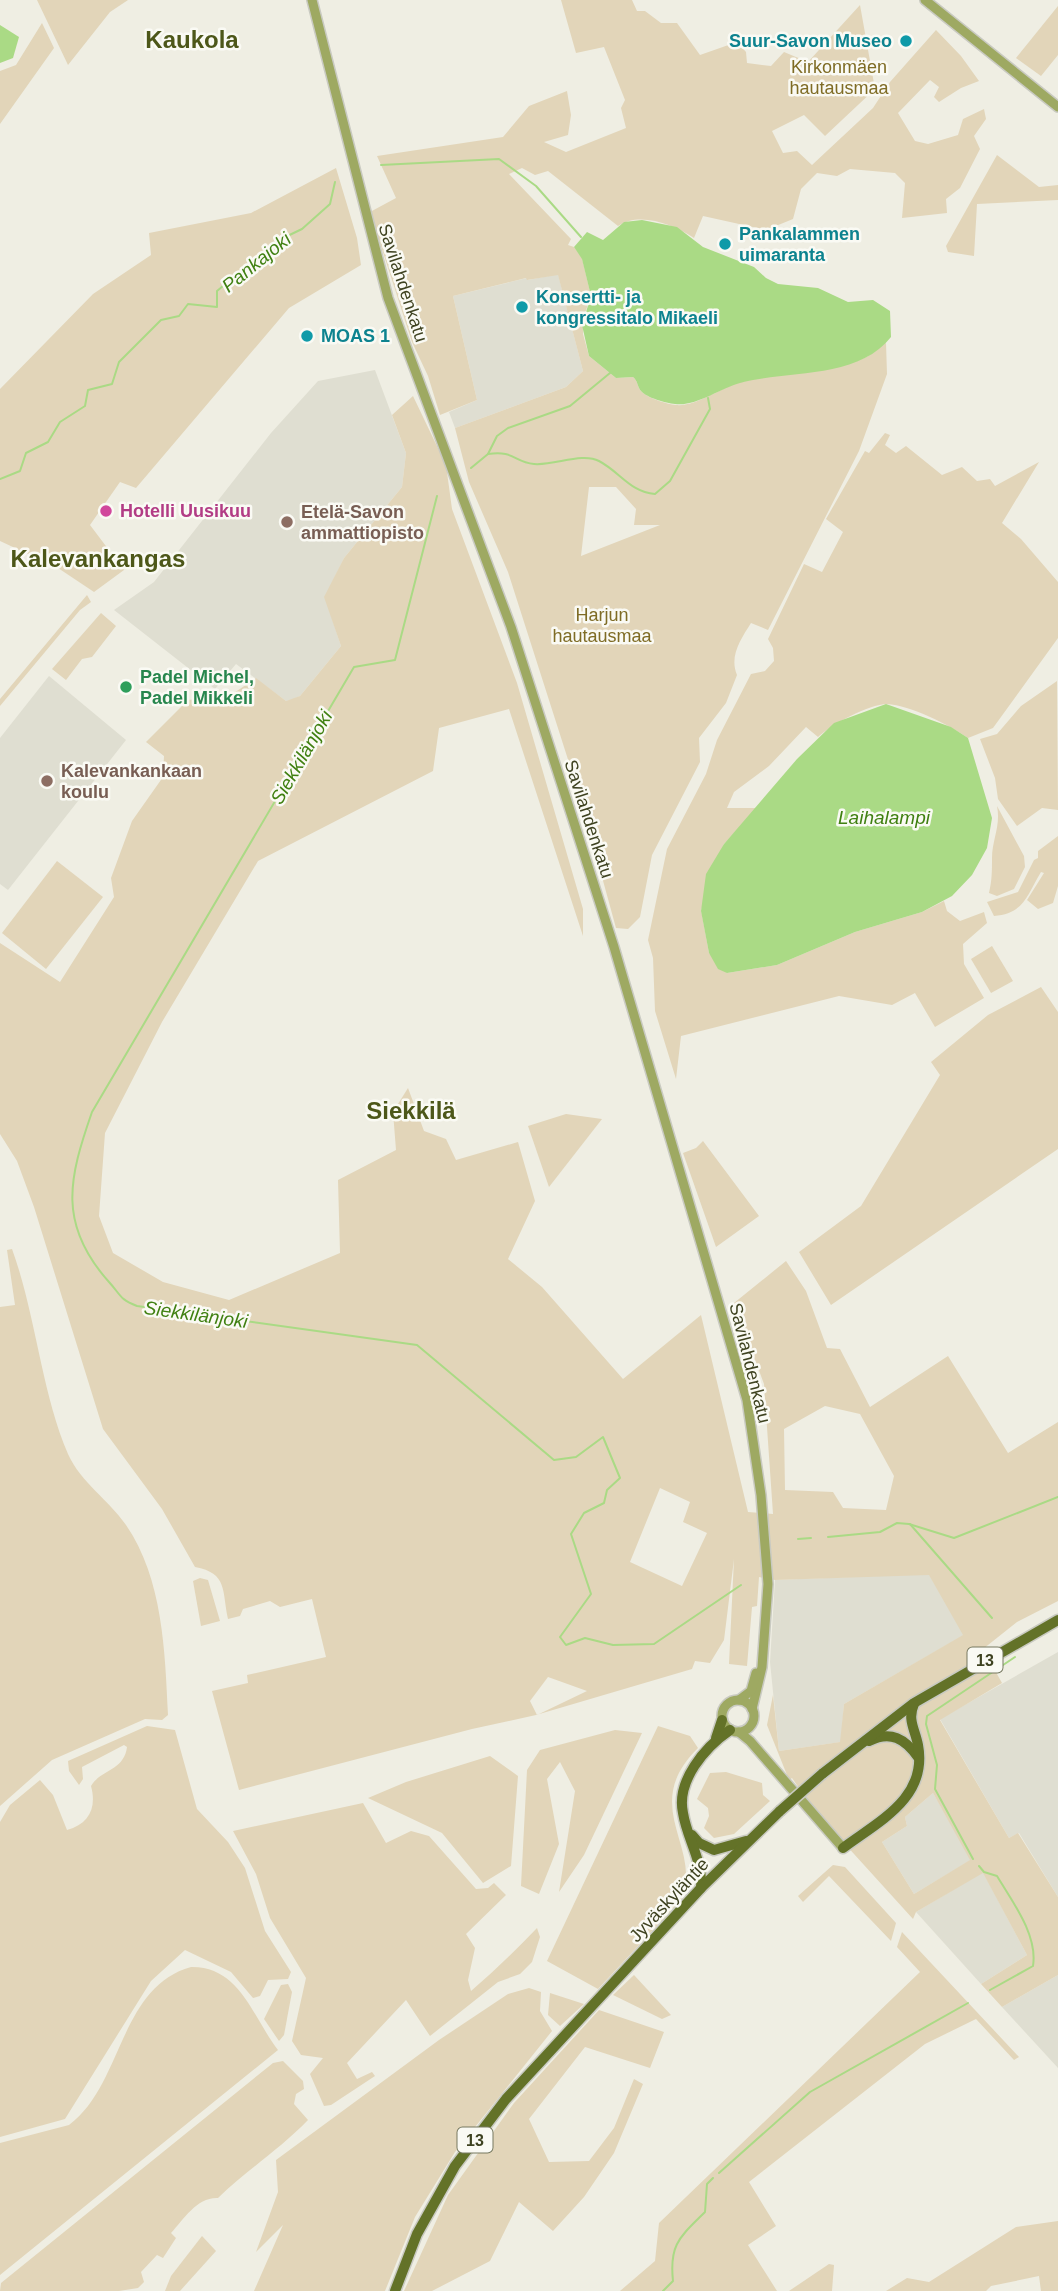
<svg xmlns="http://www.w3.org/2000/svg" width="1058" height="2291" font-family="Helvetica,sans-serif">
<rect width="100%" height="100%" fill="#efeee3"/>
<!-- built -->
<g fill="#dfded1">
<path d="M558,274L583,371L566,387L455,428L449,412L477,400L453,296L527,278L528,280Z"/>
<path d="M375,370L406,453L402,487L344,558L325,597L341,646L300,696L294,699L286,701L236,664L215,689L114,610L154,582L271,433L318,381Z"/>
<path d="M49,676L126,740L8,890L0,884V738Z"/>
<path d="M929,1574L964,1635L844,1704L841,1742L779,1751L770,1662L775,1580Z"/>
<path d="M1058,1652V1897L1019,1833L1009,1838L940,1719Z"/>
<path d="M933,1793L971,1860L914,1894L882,1842L907,1826L905,1817Z"/>
<path d="M983,1872L1027,1955L981,1984L916,1912Z"/>
<path d="M1058,1975V2068L1002,2007Z"/>
</g>
<!-- green -->
<g fill="#e2d5b9" fill-rule="evenodd">
<path d="M37,0H128L110,12L68,65Z"/>
<path d="M561,0H632L637,11H645L661,23H677L700,55L737,42L746,52L747,63L771,66L784,52L808,62L860,5L875,89L825,136L804,115L772,131L783,153L797,151L812,165L873,108L890,82L936,30L961,56L979,81L961,88L939,102L934,97L939,87L930,80L898,113L915,141L928,144L958,135L963,119L984,109L986,119L974,136L980,149L960,188L946,199L947,213L902,218L905,183L895,173L850,169L837,176L817,173L801,189L793,219L766,230L703,216L694,238C674,225 640,211 618,226L548,171L535,175L522,168L509,174L571,239L568,245L574,247L582,258L591,296L584,316L583,334L589,356L616,378L633,377C638,381 637,386 641,391C647,398 667,404 676,405C696,407 721,387 741,382C781,372 825,375 864,358C872,355 878,347 886,343L887,374L859,451L768,630L751,623C741,639 729,656 737,675L726,703L699,738L700,762L652,855L640,917L628,929L616,928L580,797L508,572L469,482L455,428L566,387L583,371L558,275L527,280L526,278L453,296L477,400L440,415L428,376L412,342L370,212L396,198L377,156L503,137L529,106L567,91L571,115L568,135L544,142L566,152L626,128L621,108L625,100L604,47L576,53ZM589,487H616L636,509L634,525H660L581,556Z"/>
<path d="M1058,6V55L1041,76L1016,58Z"/>
<path d="M42,23L54,48L0,124V71L16,65Z"/>
<path d="M997,155L1039,187L1058,185V200L977,204L974,256L948,252L946,246Z"/>
<path d="M336,168L357,238L361,265L289,308L136,488L120,482L90,525L124,570L94,592L58,568L0,541V389L93,294L151,255L149,233L251,213Z"/>
<path d="M413,396L446,465L452,509L517,683L583,909V936L509,709L439,728L433,771L258,861L162,1022L105,1133L99,1216L113,1253L163,1282L229,1300L340,1253L338,1180L396,1150L393,1112L408,1088L424,1131L446,1139L456,1160L518,1142L535,1201L508,1259L542,1287L623,1379L701,1315L748,1512L773,1514L764,1384L734,1303L786,1261L806,1291L827,1348L840,1349L870,1407L948,1356L1008,1453L1058,1422V1601L1017,1622L983,1649L1002,1683L940,1720L1009,1838L1018,1833L1058,1897V1975L1002,2007L981,1984L1027,1955L983,1873L916,1912L913,1919L815,1811L792,1778L789,1780L767,1725L773,1695L779,1751L840,1742L844,1704L963,1635L929,1575L775,1580L759,1577L757,1606L752,1607L747,1666L729,1664L734,1559L724,1640L710,1663L695,1661L692,1669L536,1715L472,1729L239,1790L212,1691L248,1683L247,1675L326,1657L312,1599L280,1607L270,1601L243,1609L240,1616L228,1619C222,1591 228,1573 195,1567L162,1509L103,1429L34,1207L17,1161L0,1134V943L60,982L114,897L111,878L132,821L163,777L164,756L146,742L188,700L231,695L256,678L286,701L300,696L341,646L324,597L344,558L402,487L406,453L392,415ZM825,1406L860,1414L894,1476L886,1510L843,1508L833,1492L785,1490L784,1429ZM660,1488L690,1502L683,1522L707,1533L682,1586L630,1562ZM548,1677L587,1691L537,1715L530,1701ZM933,1793L970,1860L914,1894L882,1842L907,1826L905,1817Z"/>
<path d="M885,433L890,435L885,445L896,453L906,446L942,475L962,467L977,481L990,479L995,486L1039,462L1002,523L1021,539L1058,582V638L993,728L968,738C949,725 910,705 887,704C869,704 831,725 818,737L806,727L769,766L734,792L727,808H757L724,844L701,910L709,953L727,973L777,965L855,932L922,912L944,901L947,911L960,921L984,912L987,923L963,944L964,964L984,998L935,1027L915,993L892,1005L839,996L681,1036L676,1079L655,1011L653,958L648,940L667,849L706,774L717,740L751,674L765,671L774,661L773,648L768,639L804,564L822,572L843,532L826,519L865,451L869,453Z"/>
<path d="M87,595L91,602L80,610L0,706V699Z"/>
<path d="M101,613L116,626L92,657L82,659L66,680L52,669Z"/>
<path d="M1057,681L1058,810L1042,808L1017,826L998,799L995,778L980,739L997,734L1021,706Z"/>
<path d="M997,806L1024,856L1025,867L1014,889L997,896L989,893C992,880 992,871 992,858C992,840 1001,826 997,806Z"/>
<path d="M1058,836V886L1053,903L1038,909L1027,900L1044,873L1041,872C1027,895 1024,914 994,916L987,902L1018,892L1034,860L1038,858V851Z"/>
<path d="M57,861L103,897L46,969L2,933Z"/>
<path d="M992,946L1013,981L991,993L971,959Z"/>
<path d="M1041,987L1058,1012V1149L831,1305L799,1252L861,1206L940,1075L931,1062L988,1015Z"/>
<path d="M566,1114L602,1119L549,1187L528,1126Z"/>
<path d="M703,1141L759,1216L716,1247L683,1153L696,1148Z"/>
<path d="M12,1249C36,1315 41,1391 68,1454C81,1483 109,1500 126,1525C163,1579 165,1652 168,1715L162,1720L145,1719L52,1760L0,1806V1307L15,1305L7,1250Z"/>
<path d="M200,1578L208,1580L220,1621L201,1626L193,1581Z"/>
<path d="M147,1726L175,1730L197,1809L228,1842L245,1868L265,1931L291,1972L288,1979L268,1980L260,1996L253,1998L231,1972L185,1950L151,1981L65,2119L0,2137V1822L10,1805L40,1780L53,1795L67,1830C89,1824 97,1808 91,1786C101,1769 124,1771 127,1747L124,1745L82,1767L83,1779L79,1785L69,1771L68,1761Z"/>
<path d="M658,1726L690,1736L698,1748C638,1807 704,1847 681,1900L598,1989L547,1961Z"/>
<path d="M615,1730L642,1733L584,1855L559,1892L575,1791L560,1762L547,1779L559,1844L539,1894L521,1886L527,1770L540,1750Z"/>
<path d="M490,1756L518,1776L511,1866L483,1883L442,1833L368,1798L406,1782Z"/>
<path d="M726,1772L762,1783L763,1795L770,1801L734,1834L714,1838L704,1828L709,1816L708,1808L697,1799L710,1773Z"/>
<path d="M363,1803L386,1843L411,1831L429,1836L476,1889L488,1888L494,1883L506,1895L466,1934L475,1948L468,1980L471,1991C494,1971 516,1950 537,1928L540,1937L532,1962L520,1974L498,1982L430,2036L406,2000L347,2063L357,2079L372,2072L375,2076L331,2105L324,2106L310,2074L323,2058L301,2055L292,2041L306,1978L270,1918L256,1874L233,1831Z"/>
<path d="M833,1865L845,1867L896,1923L891,1941L829,1876L803,1902L798,1896Z"/>
<path d="M902,1932L1019,2057L1014,2060L976,2019L925,2044L749,2182L776,2226L748,2245L777,2291H620L655,2261L659,2223L920,1972L897,1947Z"/>
<path d="M191,1967C240,1966 253,2018 278,2050L0,2275V2143L69,2125C123,2085 119,1987 191,1967Z"/>
<path d="M634,1975L671,2015L662,2019L613,1995Z"/>
<path d="M288,1984L292,1992L284,2035L279,2041L264,2019L281,1985Z"/>
<path d="M529,1988L541,1992L540,2011L552,2031L455,2152L415,2217L385,2291H254L283,2225L256,2252L278,2192L276,2160L439,2040L508,1994Z"/>
<path d="M550,1993L584,2004L560,2026L548,2015Z"/>
<path d="M599,2010L664,2032L650,2068L585,2047L529,2119L549,2162L589,2161L614,2128L634,2079L643,2084L614,2153L584,2197L553,2231L519,2202L490,2261L432,2291H404L448,2195L514,2103Z"/>
<path d="M283,2061L303,2081L304,2089L296,2094L294,2104L308,2120C280,2149 247,2170 218,2198C197,2197 184,2219 171,2233L176,2238L163,2258L157,2255L141,2272L144,2282L138,2288L119,2291H0L1,2283L273,2063Z"/>
<path d="M1058,2221V2291H1041L1039,2276L991,2286L986,2291H886L907,2278L929,2282L1016,2227Z"/>
<path d="M202,2236L216,2251L180,2291H165L171,2276Z"/>
<path d="M829,2264L834,2265L832,2291H789Z"/>
</g>
<!-- water -->
<g fill="#aada85">
<path d="M0,25L19,37L13,58L0,63Z"/>
<path d="M642,220L677,227L703,247L754,267L766,278L778,284L818,288L848,302L873,300L890,311L891,337C857,380 787,370 740,383C721,388 695,407 675,404C666,403 647,398 641,391C637,386 638,381 633,377L616,378L589,356L582,325L591,296L582,259L574,247L587,232L603,240L624,222Z"/>
<path d="M886,704L951,727L968,738L992,818L987,848L972,875L952,896L922,912L855,932L777,965L727,973L718,969L709,953L701,911L706,874L724,844L797,759L834,723Z"/>
</g>
<g fill="none" stroke-linecap="round" stroke-linejoin="round">
<!-- stream -->
<g stroke="#aada85" stroke-width="2">
<path d="M381,165L499,159L536,186L581,237"/>
<path d="M488,454C514,450 514,462 534,464C554,466 582,452 599,461C620,472 630,492 655,494L670,481L710,409L708,398"/>
<path d="M471,468L488,454L497,436L508,428L570,406L610,373"/>
<path d="M0,479L20,471L26,453L48,442L60,422L85,406L88,390L112,384L119,362L161,320L179,316L188,304L217,307V291L277,241L302,229L330,204L335,182"/>
<path d="M437,496L395,660L354,667L92,1112C69,1178 57,1224 109,1282C121,1295 119,1299 137,1306L417,1345L554,1460L576,1457L603,1437L620,1478L607,1490L604,1503L584,1513L571,1534L591,1594L560,1637L566,1645L585,1638L613,1645L654,1644L741,1585"/>
<path d="M910,1524L992,1618"/>
<path d="M828,1537L880,1532L897,1523L909,1524L954,1538L1058,1497"/>
<path d="M798,1539L811,1538"/>
<path d="M973,1859L935,1789L937,1765L926,1724L927,1716L1015,1657"/>
<path d="M979,1866L984,1872L997,1876C1012,1901 1038,1935 1033,1966L990,1990"/>
<path d="M719,2173L810,2092L968,2003"/>
<path d="M663,2291L673,2281C669,2244 680,2237 705,2212L707,2184L713,2178"/>
</g>
<!-- major casing -->
<g stroke="#c9cac1" stroke-width="12">
<g id="major">
<path d="M312,0L388,298L511,627L614,947L747,1400L761,1495L768,1584L762,1667L752,1709"/>
<path d="M925,0L1058,107"/>
<path d="M739,1700L751,1691L756,1673"/>
<circle cx="738" cy="1716" r="16"/>
<path d="M739,1732L750,1741L843,1848"/>
</g>
</g>
<!-- highway casing -->
<g stroke="#c9cac1" stroke-width="13">
<g id="highway">
<path d="M716,1738L722,1720"/>
<path d="M869,1741C891,1730 905,1739 918,1757"/>
<path d="M822,1774L914,1703L1058,1620"/>
<path d="M692,1835L699,1843L714,1850L746,1841"/>
<path d="M843,1848C879,1821 928,1798 918,1745C915,1729 907,1720 914,1704"/>
<path d="M701,1888C703,1860 687,1839 683,1813C676,1781 705,1747 730,1730"/>
<path d="M395,2291L417,2234L455,2166L506,2099L701,1888L780,1811"/>
</g>
</g>
<!-- major -->
<use href="#major" stroke="#9ea962" stroke-width="9"/>
<!-- highway -->
<use href="#highway" stroke="#637228" stroke-width="10"/>
<!-- highway-bridge casing -->
<g stroke="#c9cac1" stroke-width="13" stroke-linecap="butt">
<path id="highway-bridge" d="M780,1811L822,1774"/>
</g>
<!-- highway-bridge -->
<use href="#highway-bridge" stroke="#637228" stroke-width="10"/>
</g>
<!-- markers -->
<g fill="#0f9aa8" stroke="#fafaf4" stroke-width="2.5">
<circle cx="906" cy="41" r="7"/>
<circle cx="725" cy="244" r="7"/>
<circle cx="522" cy="307" r="7"/>
<circle cx="307" cy="336" r="7"/>
</g>
<circle fill="#d1479c" stroke="#fafaf4" stroke-width="2.5" cx="106" cy="511" r="7"/>
<g fill="#8d6e63" stroke="#fafaf4" stroke-width="2.5">
<circle cx="287" cy="522" r="7"/>
<circle cx="47" cy="781" r="7"/>
</g>
<circle fill="#2e9e5b" stroke="#fafaf4" stroke-width="2.5" cx="126" cy="687" r="7"/>
<g text-anchor="middle" stroke-width="5" stroke-linejoin="round" paint-order="stroke">
<!-- shield labels -->
<g fill="#fafaf4" stroke="#767960" stroke-width="2">
<rect x="967.5" y="1647.5" width="35" height="25" rx="5"/>
<rect x="457.5" y="2127.5" width="35" height="25" rx="5"/>
</g>
<g font-size="16" font-weight="bold" fill="#3e4220">
<text x="985" y="1666">13</text>
<text x="475" y="2146">13</text>
</g>
<!-- culture labels -->
<g font-size="18" font-weight="bold" fill="#0d838f" stroke="#fafaf4" text-anchor="start">
<text x="892" y="47" text-anchor="end">Suur-Savon Museo</text>
<text x="739" y="240">Pankalammen<tspan x="739" dy="21">uimaranta</tspan></text>
<text x="536" y="303">Konsertti- ja<tspan x="536" dy="21">kongressitalo Mikaeli</tspan></text>
<text x="321" y="342">MOAS 1</text>
</g>
<!-- park labels -->
<g font-size="18" fill="#7f6c25" stroke="#fafaf4">
<text x="839" y="73">Kirkonmäen<tspan x="839" dy="21">hautausmaa</tspan></text>
<text x="602" y="621">Harjun<tspan x="602" dy="21">hautausmaa</tspan></text>
</g>
<!-- street labels -->
<g font-size="18" fill="#3e4220" stroke="#fafaf4">
<text transform="translate(403 283) rotate(72)" y="6">Savilahdenkatu</text>
<text transform="translate(589 819) rotate(72)" y="6">Savilahdenkatu</text>
<text transform="translate(750 1363) rotate(76)" y="6">Savilahdenkatu</text>
<text transform="translate(669 1900) rotate(-47)" y="6">Jyväskyläntie</text>
</g>
<!-- hotel labels -->
<g font-size="18" font-weight="bold" fill="#b23c85" stroke="#fafaf4" text-anchor="start">
<text x="120" y="517">Hotelli Uusikuu</text>
</g>
<!-- education labels -->
<g font-size="18" font-weight="bold" fill="#785e54" stroke="#fafaf4" text-anchor="start">
<text x="301" y="518">Etelä-Savon<tspan x="301" dy="21">ammattiopisto</tspan></text>
<text x="61" y="777">Kalevankankaan<tspan x="61" dy="21">koulu</tspan></text>
</g>
<!-- leisure labels -->
<g font-size="18" font-weight="bold" fill="#27864d" stroke="#fafaf4" text-anchor="start">
<text x="140" y="683">Padel Michel,<tspan x="140" dy="21">Padel Mikkeli</tspan></text>
</g>
<!-- water labels -->
<g font-size="19" font-style="italic" fill="#408012" stroke="#fafaf4">
<text transform="translate(256 262) rotate(-39)" y="7">Pankajoki</text>
<text transform="translate(301 757) rotate(-60)" y="7">Siekkilänjoki</text>
<text x="884" y="824">Laihalampi</text>
<text transform="translate(196 1314) rotate(8)" y="7">Siekkilänjoki</text>
</g>
<!-- district labels -->
<g font-size="24" font-weight="bold" fill="#4d5719" stroke="#fafaf4">
<text x="192" y="48">Kaukola</text>
<text x="98" y="567">Kalevankangas</text>
<text x="411" y="1119">Siekkilä</text>
</g>
</g>
</svg>
